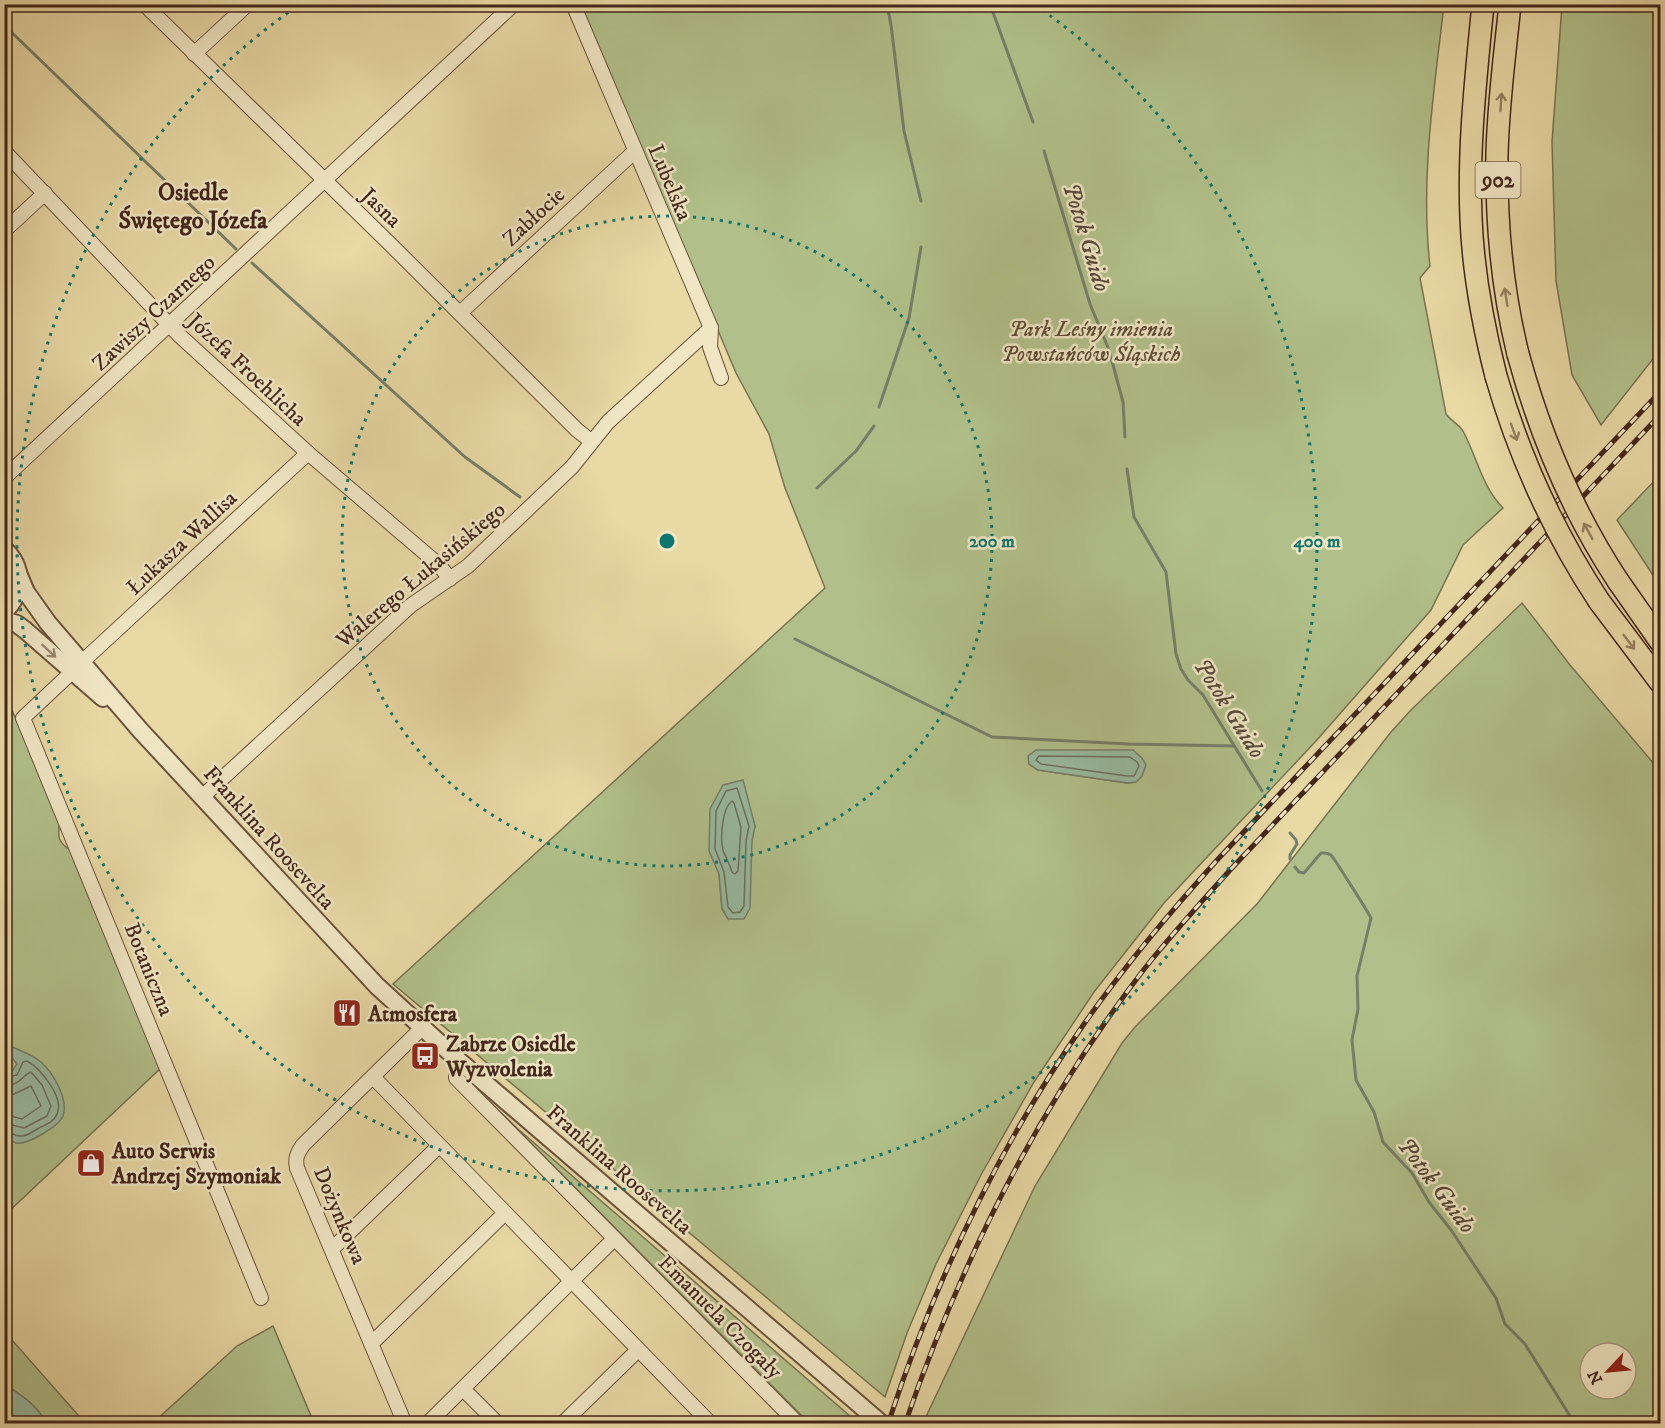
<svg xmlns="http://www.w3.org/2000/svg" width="1665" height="1428" font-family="'IM FELL DW Pica',serif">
<rect width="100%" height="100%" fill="#e8d9a5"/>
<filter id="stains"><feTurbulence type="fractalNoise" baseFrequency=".00333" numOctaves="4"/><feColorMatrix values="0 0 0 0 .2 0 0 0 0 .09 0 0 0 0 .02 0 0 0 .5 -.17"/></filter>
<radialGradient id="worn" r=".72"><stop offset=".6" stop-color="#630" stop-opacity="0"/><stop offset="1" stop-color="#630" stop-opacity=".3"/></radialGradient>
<!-- green -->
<g fill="#b1c08a" stroke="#7a7352" stroke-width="1.5" fill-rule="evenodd">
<path d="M581,5H1444C1434,91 1420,178 1430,266L1420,278L1446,414C1451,421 1459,424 1463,431C1477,457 1482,487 1503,508L1463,545L1431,610L1316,741L1164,903L1094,992L1034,1082L982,1173L936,1264L907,1333L885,1397L393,984L825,588L785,488L769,434L736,373ZM1029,756L1136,782L1127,783L1038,770L1029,764ZM749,808L755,826L728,919L722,909L719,874Z"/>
<path d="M1562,5H1660V350L1601,425L1572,375L1556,281L1552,142Z"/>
<path d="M1660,475V586L1617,520Z"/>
<path d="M1522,603L1570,665L1660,771V1423H923L1035,1186L1122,1043L1135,1027L1257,904L1391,732L1411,710ZM1590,1353H1626V1389H1590Z"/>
<path d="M5,694L60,821C57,837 58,843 72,851L163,1066L5,1215Z"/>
<path d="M485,1097L518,1129L858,1423H809Z"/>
<path d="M273,1326L314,1423H153L237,1346Z"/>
<path d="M4,1331L85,1423H45C39,1405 19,1395 5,1384Z"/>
</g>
<!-- water -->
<g fill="#98bba1" stroke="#767f6b" stroke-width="1.5">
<path d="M1036,750H1133L1142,758L1146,765L1142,776L1136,782L1128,783L1038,770L1029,764L1028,756Z"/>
<path d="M743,780L755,826L752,841L750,908L744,919H728L722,908L719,874L709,851L710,809L723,785Z"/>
<path d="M12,1047C21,1051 33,1055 41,1062C53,1073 69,1099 63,1116C59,1126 28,1145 16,1143C13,1142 8,1138 5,1135V1073L13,1070L17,1064L10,1055L9,1048Z"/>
<path d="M5,1384C19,1395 39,1405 45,1423H5Z"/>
</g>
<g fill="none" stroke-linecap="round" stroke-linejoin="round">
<!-- shore -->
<g stroke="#6e705e" stroke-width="1.5">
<path d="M1039,756L1130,757L1137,762L1139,766L1134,776H1127L1041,764L1036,760Z"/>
<path d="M737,788L749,826L746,841L744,906L740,912L733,913L728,907L724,872L715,849L716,811L726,791Z"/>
<path d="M732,801L734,803L741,827L738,871L735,874L732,872C730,865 726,858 723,850C720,838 722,808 732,801Z"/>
<path d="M4,1078L17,1075L23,1062L27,1061C40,1068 65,1098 57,1114C54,1122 45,1125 39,1128C33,1131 28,1136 22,1136C15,1137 11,1132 4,1131"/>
<path d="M4,1086C21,1085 21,1076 31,1072L42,1085L51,1106L47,1116L24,1128L4,1123"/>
<path d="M4,1095L14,1094L31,1086L41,1106L22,1119L4,1114"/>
</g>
<!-- stream -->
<g stroke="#767f6b" stroke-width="3">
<path d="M887,4L891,25L904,131L921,201"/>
<path d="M990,4L1033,122"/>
<path d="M4,25L236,249"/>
<path d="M1044,151L1090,304L1109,350L1123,402L1125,437"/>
<path d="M252,263L465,457L520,497"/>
<path d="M879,407L909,318L921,247"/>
<path d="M1127,469L1134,517L1166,572L1176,654L1181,669L1188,680L1203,695L1262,791"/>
<path d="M817,488L856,451L874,426"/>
<path d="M795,639L992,737L1129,744L1233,746"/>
<path d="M1290,833L1296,840L1297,844L1290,855V859"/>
<path d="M1295,867L1299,872L1304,873L1321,853C1326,853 1326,852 1331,855C1334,858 1368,912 1371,918L1357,976L1358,1009L1352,1040L1356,1080L1374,1112L1383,1142L1412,1173L1429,1202L1451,1230L1496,1298L1505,1324L1525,1344L1575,1424"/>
</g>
<!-- minor casing -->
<g stroke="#6c533d" stroke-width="16">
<g id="minor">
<path d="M144,4L388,242L577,430L591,441"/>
<path d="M573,4L711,328L710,347L721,378"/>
<path d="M194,54L248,4"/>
<path d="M4,151L179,335L308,453L439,565L450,579"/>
<path d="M4,231L45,193"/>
<path d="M460,313L635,151"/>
<path d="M4,478L514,4"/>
<path d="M82,662L308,453"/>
<path d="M72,672L23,718L261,1298"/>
<path d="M202,797L410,606L468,566L572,467L608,422L711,328"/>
<path d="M457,1059L456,1078L798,1424"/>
<path d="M373,1077L711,1424"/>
<path d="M332,1249L439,1146"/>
<path d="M372,1343L505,1213"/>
<path d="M463,1389L498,1424"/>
<path d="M405,1424L297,1168C295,1158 297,1154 303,1145L422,1028"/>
<path d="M427,1424L614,1239"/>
<path d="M562,1424L638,1350"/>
</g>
</g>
<!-- tertiary casing -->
<g stroke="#6c533d" stroke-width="20">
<g id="tertiary">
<path d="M4,549C24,567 23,594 4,612"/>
<path d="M18,573L26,592L48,623L140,730L377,986L457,1059L882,1424"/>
<path d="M4,620L17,624L25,630L103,698"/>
</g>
</g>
<!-- primary casing -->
<g stroke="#43261a" stroke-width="24">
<g id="primary">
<path d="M1483,4C1476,76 1468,147 1471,218C1473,271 1483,325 1496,376"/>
<path d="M1510,4C1505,54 1498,104 1497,155C1496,222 1502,289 1518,354"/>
<path d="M1618,581L1660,641"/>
<path d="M1599,601L1660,682"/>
</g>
</g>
<!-- minor -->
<use href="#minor" stroke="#f0e6c4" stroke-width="14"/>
<!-- tertiary -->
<use href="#tertiary" stroke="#f0e6c4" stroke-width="16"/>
<!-- primary -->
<use href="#primary" stroke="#e8d9a5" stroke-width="21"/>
<!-- rail casing -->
<g stroke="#43261a" stroke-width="5">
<g id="rail">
<path d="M888,1424C934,1283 999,1146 1084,1024C1125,965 1171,911 1219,858L1660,392"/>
<path d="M905,1424C961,1261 1040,1104 1145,968C1172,934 1202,901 1231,869L1660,415"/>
</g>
</g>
<!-- rail -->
<use href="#rail" stroke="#f0e6c4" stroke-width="3" stroke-dasharray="9" stroke-linecap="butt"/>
<!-- primary-bridge casing -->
<g stroke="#43261a" stroke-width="24" stroke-linecap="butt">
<g id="primary-bridge">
<path d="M1518,354C1540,435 1572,511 1618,581"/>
<path d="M1496,376C1519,456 1553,531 1599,601"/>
</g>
</g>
<!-- primary-bridge -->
<use href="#primary-bridge" stroke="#e8d9a5" stroke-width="21"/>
</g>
<!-- one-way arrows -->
<defs><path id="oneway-shaft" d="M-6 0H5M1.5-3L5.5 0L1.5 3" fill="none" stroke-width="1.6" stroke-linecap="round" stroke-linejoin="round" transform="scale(1.5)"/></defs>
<g stroke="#968060">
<use href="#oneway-shaft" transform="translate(1501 102) rotate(-86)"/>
<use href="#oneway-shaft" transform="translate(1506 297) rotate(-99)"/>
<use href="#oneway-shaft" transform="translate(1514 432) rotate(70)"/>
<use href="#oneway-shaft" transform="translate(1588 531) rotate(-119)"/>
<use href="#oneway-shaft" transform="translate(1629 642) rotate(53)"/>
</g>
<use stroke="#9a866f" href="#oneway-shaft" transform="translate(49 651) rotate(43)"/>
<!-- distance rings -->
<g fill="none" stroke="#0f766e" stroke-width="3" stroke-dasharray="3 6">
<circle cx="667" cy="541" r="325"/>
<path d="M1035 5A650 650 0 1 1 299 5"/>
</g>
<!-- icons -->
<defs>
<g id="restaurant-square" transform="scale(1.5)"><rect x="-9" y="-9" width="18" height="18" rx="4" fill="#8f2418" stroke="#f0e6c4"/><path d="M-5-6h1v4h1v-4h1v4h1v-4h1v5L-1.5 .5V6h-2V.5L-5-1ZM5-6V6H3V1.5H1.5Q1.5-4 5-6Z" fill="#fff"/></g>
<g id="bus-square" transform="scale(1.5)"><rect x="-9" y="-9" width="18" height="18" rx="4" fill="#8f2418" stroke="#f0e6c4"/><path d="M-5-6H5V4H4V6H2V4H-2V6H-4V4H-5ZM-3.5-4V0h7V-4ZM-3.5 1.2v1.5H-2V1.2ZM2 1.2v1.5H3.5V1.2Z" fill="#fff"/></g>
<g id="shop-square" transform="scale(1.5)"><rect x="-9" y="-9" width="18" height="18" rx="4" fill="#8f2418" stroke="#f0e6c4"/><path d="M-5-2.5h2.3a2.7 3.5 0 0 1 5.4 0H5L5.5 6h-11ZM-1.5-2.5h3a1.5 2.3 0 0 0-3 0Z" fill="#fff"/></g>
</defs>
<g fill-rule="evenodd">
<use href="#restaurant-square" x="347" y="1013"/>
<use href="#bus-square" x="425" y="1056"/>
<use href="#shop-square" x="91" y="1163"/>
</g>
<g text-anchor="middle" stroke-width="5" stroke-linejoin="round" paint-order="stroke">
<!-- shield labels -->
<rect fill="#f0e6c4" stroke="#77604d" stroke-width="1.5" x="1475.5" y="162" width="45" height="36" rx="4.5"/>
<g font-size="21" font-weight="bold" fill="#43261a">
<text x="1498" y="187">902</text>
</g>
<!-- street labels -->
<g font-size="22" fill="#43261a" stroke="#f0e6c4">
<text transform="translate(671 182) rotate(67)" y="8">Lubelska</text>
<text transform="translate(382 207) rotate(44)" y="8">Jasna</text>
<text transform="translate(533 216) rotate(-43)" y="8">Zabłocie</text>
<text transform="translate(153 312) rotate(-43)" y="8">Zawiszy Czarnego</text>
<text transform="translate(248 369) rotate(43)" y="8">Józefa Froehlicha</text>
<text transform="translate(181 542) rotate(-43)" y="8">Łukasza Wallisa</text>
<text transform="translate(420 574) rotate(-40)" y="8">Walerego Łukasińskiego</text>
<text transform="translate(270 837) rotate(48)" y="8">Franklina Roosevelta</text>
<text transform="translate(150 969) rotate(68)" y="8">Botaniczna</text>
<text transform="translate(620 1169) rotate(41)" y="8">Franklina Roosevelta</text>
<text transform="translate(341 1215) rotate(67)" y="8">Dożynkowa</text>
<text transform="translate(721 1316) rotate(45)" y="8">Emanuela Czogały</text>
</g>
<!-- park labels -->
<g font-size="22" font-style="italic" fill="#5e4c36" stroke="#f0e6c4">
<text x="1091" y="336">Park Leśny imienia<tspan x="1091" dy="25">Powstańców Śląskich</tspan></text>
</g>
<!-- poi labels -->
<g font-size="22" font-weight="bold" fill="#43261a" stroke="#f0e6c4" text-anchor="start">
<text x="368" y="1021">Atmosfera</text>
<text x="446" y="1051">Zabrze Osiedle<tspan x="446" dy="25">Wyzwolenia</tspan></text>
<text x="112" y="1158">Auto Serwis<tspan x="112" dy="25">Andrzej Szymoniak</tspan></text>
</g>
<!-- neighbourhood labels -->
<g font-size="24" font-weight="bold" fill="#43261a" stroke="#f0e6c4">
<text x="193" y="200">Osiedle<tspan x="193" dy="28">Świętego Józefa</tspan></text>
</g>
<!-- water labels -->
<g font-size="24" font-style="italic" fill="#584b3c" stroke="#f0e6c4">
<text transform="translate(1087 237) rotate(73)" y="8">Potok Guido</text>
<text transform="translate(1230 708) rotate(58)" y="8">Potok Guido</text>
<text transform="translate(1437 1185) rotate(53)" y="8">Potok Guido</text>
</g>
</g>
<circle cx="667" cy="541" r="9" fill="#0f766e" stroke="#f0e6c4" stroke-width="3"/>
<g font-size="18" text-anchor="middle" font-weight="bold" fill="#0f766e" stroke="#f0e6c4" stroke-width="5" stroke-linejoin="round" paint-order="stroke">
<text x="992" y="547">200 m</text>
<text x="1317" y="547">400 m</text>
</g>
<!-- margin -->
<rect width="1665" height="1428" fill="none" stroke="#e8d9a5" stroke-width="24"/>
<rect x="6" y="6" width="1653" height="1416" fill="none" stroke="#43261a" stroke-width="3"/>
<rect x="12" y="12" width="1641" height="1404" fill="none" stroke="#43261a" stroke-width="1.5"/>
<!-- north arrow -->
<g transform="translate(1608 1371) rotate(244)"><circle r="28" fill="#f0e6c4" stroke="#ab9980" stroke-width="1.5"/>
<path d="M0-4.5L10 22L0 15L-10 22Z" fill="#8f2418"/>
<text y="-9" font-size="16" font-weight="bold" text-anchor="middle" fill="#43261a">N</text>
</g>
<rect width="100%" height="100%" filter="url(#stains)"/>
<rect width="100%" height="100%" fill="url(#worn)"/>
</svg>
